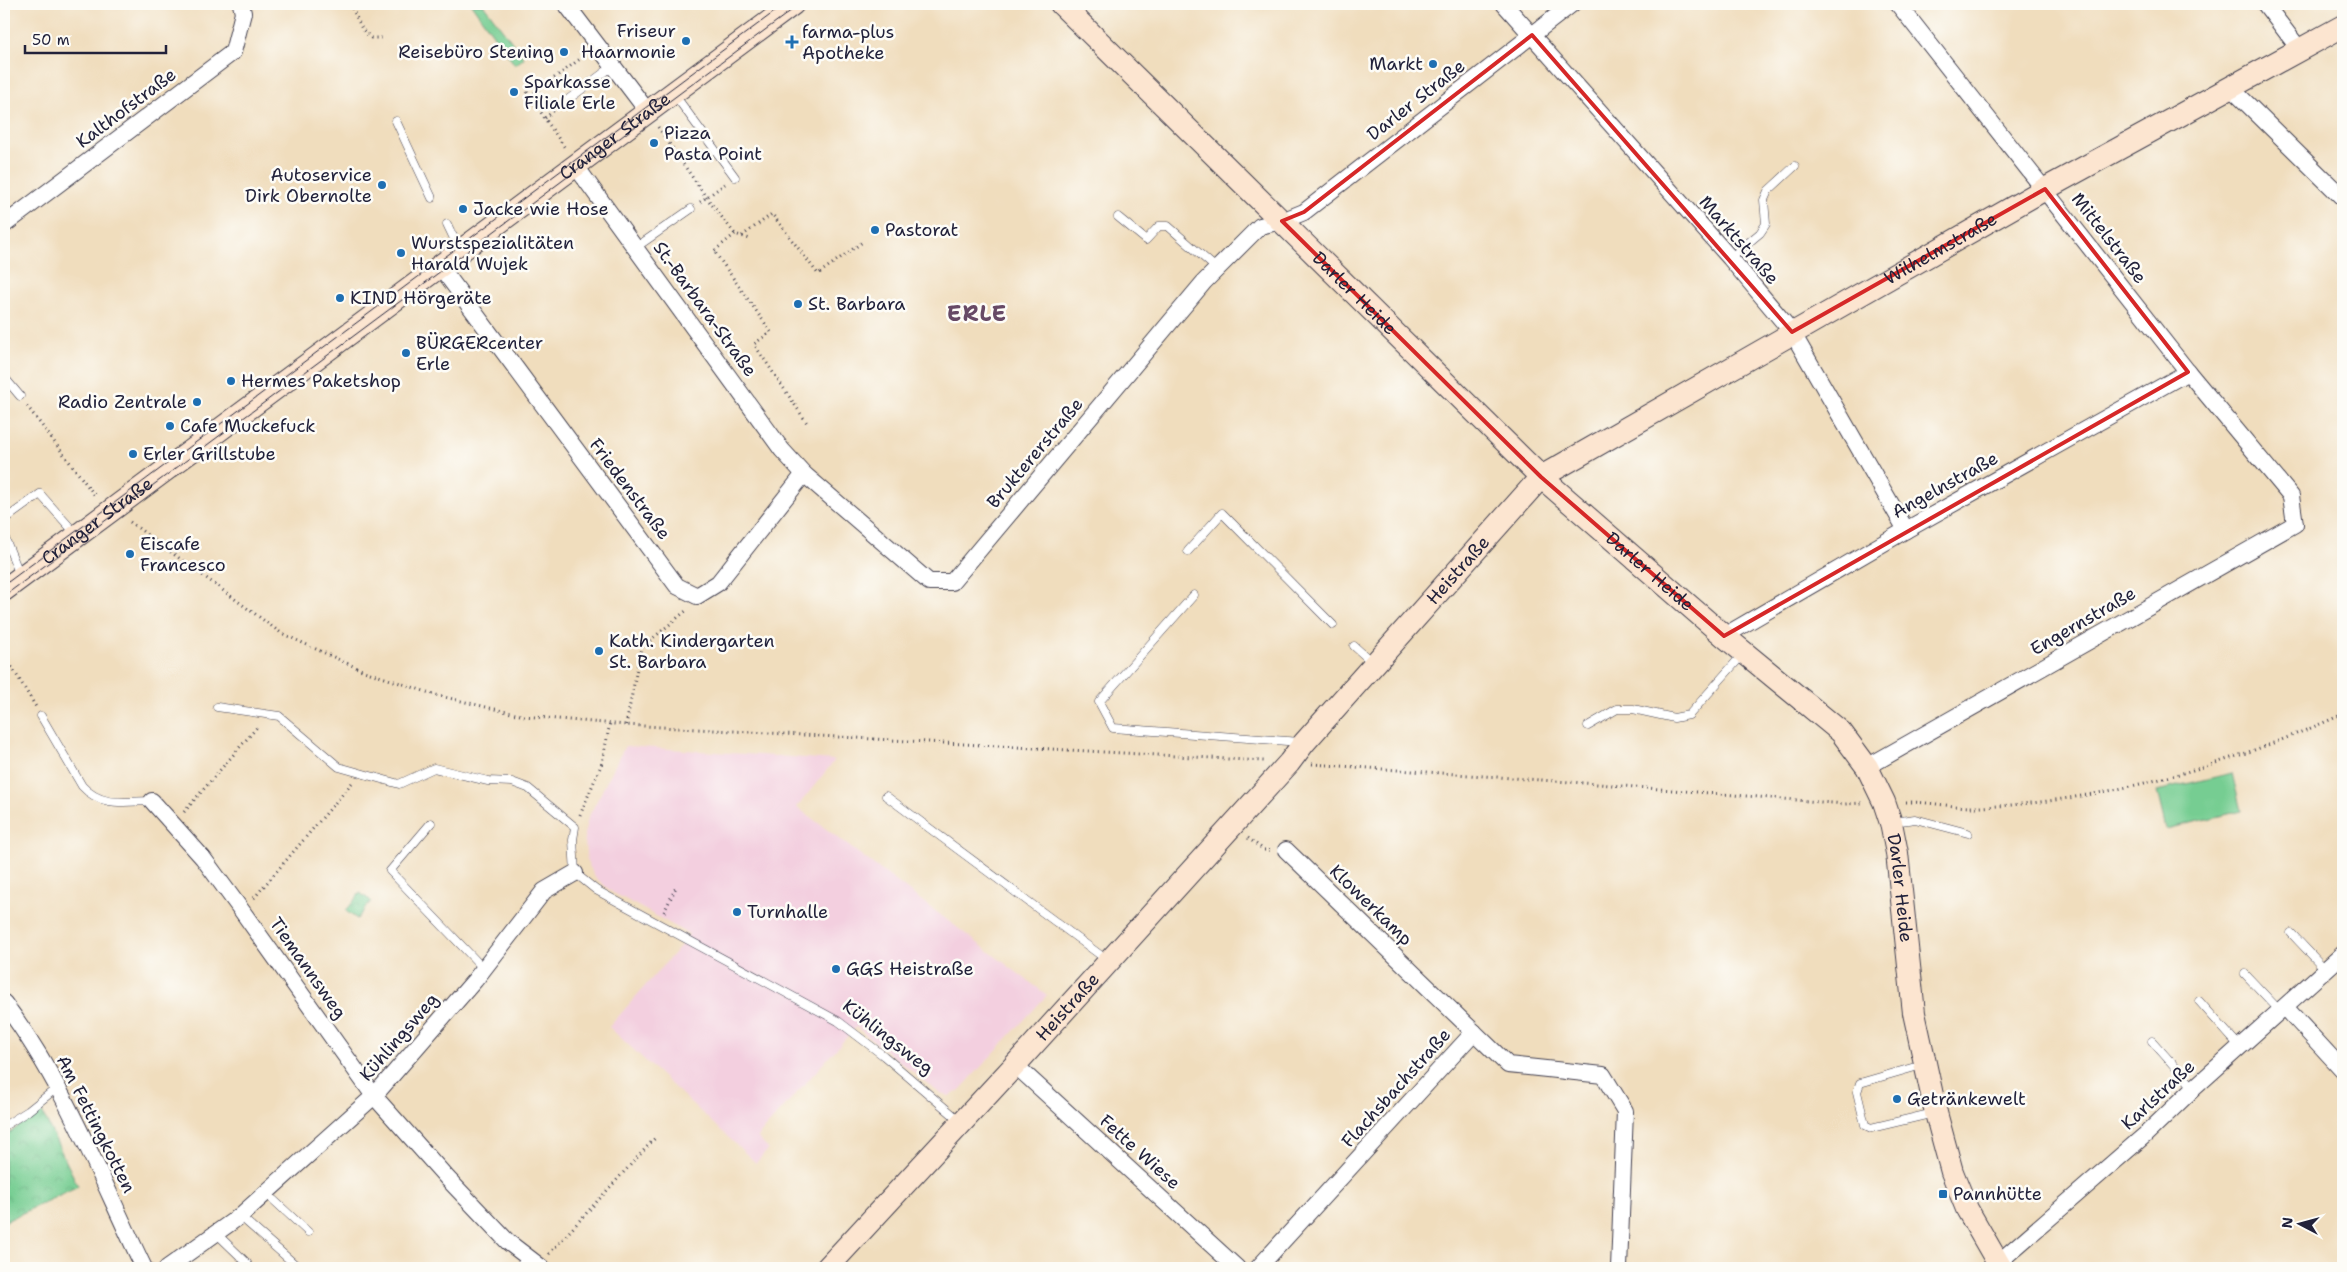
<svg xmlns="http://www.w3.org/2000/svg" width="2347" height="1272" font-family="'Shantell Sans',sans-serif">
<defs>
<pattern id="park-crowns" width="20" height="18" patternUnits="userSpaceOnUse" patternTransform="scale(1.25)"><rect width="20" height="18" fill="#76cd92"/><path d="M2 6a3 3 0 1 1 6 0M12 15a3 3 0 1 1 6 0" fill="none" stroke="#66b07f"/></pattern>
</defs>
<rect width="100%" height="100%" fill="#fdfcf7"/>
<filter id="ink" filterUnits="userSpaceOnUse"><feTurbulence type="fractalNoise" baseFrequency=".02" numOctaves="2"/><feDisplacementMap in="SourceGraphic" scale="10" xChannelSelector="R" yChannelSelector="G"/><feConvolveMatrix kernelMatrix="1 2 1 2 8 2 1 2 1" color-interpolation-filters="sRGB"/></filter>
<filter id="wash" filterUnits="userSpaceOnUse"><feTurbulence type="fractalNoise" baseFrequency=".0096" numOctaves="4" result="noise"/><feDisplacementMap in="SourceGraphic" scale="20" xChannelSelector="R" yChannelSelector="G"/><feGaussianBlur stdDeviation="1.12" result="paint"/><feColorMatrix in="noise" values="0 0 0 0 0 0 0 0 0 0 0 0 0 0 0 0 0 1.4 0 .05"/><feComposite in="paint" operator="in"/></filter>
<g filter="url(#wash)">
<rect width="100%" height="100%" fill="#f0ddbd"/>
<!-- built -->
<path fill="#f3cfdf" d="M625,746L835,760L797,807L1047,995L959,1091L949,1096L938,1092L856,1027L757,1137L768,1149L756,1163L609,1027L683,943L689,934L612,892L596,878L587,862L584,834L588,818Z"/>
<!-- grass -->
<g fill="#76cd92" stroke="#4c7866">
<path d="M471,4H483L524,58L515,65Z"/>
<path d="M2232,773L2241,811L2166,829L2157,791Z"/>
</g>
<!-- park -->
<g fill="url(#park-crowns)" stroke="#4c7866">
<path d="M360,893L371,901L357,919L346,911Z"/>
<path d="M41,1110L78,1186L4,1222V1137Z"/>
</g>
</g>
<g filter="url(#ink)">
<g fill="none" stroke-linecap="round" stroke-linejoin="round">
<!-- lane casing -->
<g stroke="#413e4e" stroke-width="9">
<g id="lane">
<path d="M674,94L735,177"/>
<path d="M566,101L613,66"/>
<path d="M396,121L432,198"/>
<path d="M1118,217L1146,240L1159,226H1168L1217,269"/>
<path d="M447,224L459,249"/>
<path d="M635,248L691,209"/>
<path d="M1730,258L1760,233L1766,224L1764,200L1768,191L1795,166"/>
<path d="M4,377L20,396"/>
<path d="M4,520L40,494L76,534"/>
<path d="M4,536L20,575"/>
<path d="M1188,551L1222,513L1333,625"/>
<path d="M1194,595L1099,702L1113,728L1300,742"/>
<path d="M1354,646L1372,662"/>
<path d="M217,707L279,716L339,767L399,784L434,768L488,781L512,782L528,788L575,827L573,840L575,873L596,890L838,1021L884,1056L959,1120"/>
<path d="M41,716L82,786C102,808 126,801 152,801"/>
<path d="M1588,726L1617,709H1633L1674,718L1689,715L1743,654"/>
<path d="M886,796L1107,960"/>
<path d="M1893,822L1915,819L1968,833"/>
<path d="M431,823L390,871L483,968"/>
<path d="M2291,933L2326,970"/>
<path d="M2245,974L2280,1011"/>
<path d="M2199,1001L2240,1047"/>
<path d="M2152,1041L2194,1088"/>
<path d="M1922,1065L1860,1083L1857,1092L1865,1125L1871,1128L1934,1113"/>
<path d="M4,1126L28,1111L58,1087"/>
<path d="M266,1193L308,1232"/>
<path d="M240,1216L299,1268"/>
<path d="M216,1233L247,1263L249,1268"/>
<path d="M518,1268L528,1257"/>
</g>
</g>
<!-- street casing -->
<g stroke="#413e4e" stroke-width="18">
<g id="street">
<path d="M566,4L648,112"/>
<path d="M1504,4L1730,258L1792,332L1906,530"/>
<path d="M2265,4L2300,50"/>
<path d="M2230,87L2343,198"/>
<path d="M575,165L782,450L804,474L929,582H952L1204,282L1260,226L1282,221L1304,212L1572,4"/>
<path d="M4,225L233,52L243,13L241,4"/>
<path d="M440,266L677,586L697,596L718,583L804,474"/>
<path d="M1724,636L1906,530L2188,372"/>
<path d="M1867,767L2295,524L2291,496L2188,372L1898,4"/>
<path d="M152,801L203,858L242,911L374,1096L448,1179L508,1242L542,1268"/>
<path d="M1286,850L1508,1065L1603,1075L1625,1111L1619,1268"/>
<path d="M4,1003C64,1082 101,1179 144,1268"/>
<path d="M2285,1007L2343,1070"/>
<path d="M1015,1065L1237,1268"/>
<path d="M167,1268L240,1216L374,1096L475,980L544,891L575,873"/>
<path d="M1258,1268L1474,1032"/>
<path d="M1992,1268L2145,1135L2194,1088L2343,954"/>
</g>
</g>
<!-- secondary casing -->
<g stroke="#413e4e" stroke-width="24">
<g id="secondary">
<path id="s1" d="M1061,4L1541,477L1724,636L1841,732L1867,767L1884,802L1891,823L1897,853L1914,1013L1936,1113L1952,1172L1967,1209L2001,1268"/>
<path id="s2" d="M4,590L793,4"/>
<path id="s3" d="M827,1268L1015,1065L1289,763L1304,743L1541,477L2045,189L2343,26"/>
</g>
</g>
<!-- path -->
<g stroke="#413e4e" stroke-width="3" stroke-dasharray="1 4" stroke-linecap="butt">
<path d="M350,4L362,29L371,38H382"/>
<path d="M527,92L565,148"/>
<path d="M530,96L584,56"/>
<path d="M545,118L557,108"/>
<path d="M658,127L706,197L735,234L750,239"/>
<path d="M700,202L725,184"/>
<path d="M735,234L714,251L771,332L754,344L807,423"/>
<path d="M742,236L772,214L818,274L864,241"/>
<path d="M27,406L96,497"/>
<path d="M130,522L281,633L364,671L436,695L524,716L626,725L1264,761"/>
<path d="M4,654L36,707"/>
<path d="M626,725L641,648L687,610"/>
<path d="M1312,764L1598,784L1845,804L1862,803"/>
<path d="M1906,802C1932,802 1956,808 1981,807C2106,801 2230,765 2343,714"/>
<path d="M184,812L258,726"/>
<path d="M580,815L602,763L610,723"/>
<path d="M1248,838L1264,850H1270"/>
<path d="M254,898L352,783"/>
<path d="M664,912L677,885"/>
<path d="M549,1254L656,1137"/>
</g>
<!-- lane -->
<use href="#lane" stroke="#fff" stroke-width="8"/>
<!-- street -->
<use href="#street" stroke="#fff" stroke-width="16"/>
<!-- secondary -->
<use href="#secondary" stroke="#fce5d0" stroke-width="22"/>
<!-- tram -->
<g stroke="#22223b" stroke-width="1">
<path d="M4,585L785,4"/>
<path d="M4,596L800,4"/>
</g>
</g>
</g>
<!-- marked area -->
<path fill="none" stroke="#d62828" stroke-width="4" stroke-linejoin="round" d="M1532,35L1792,332L2045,189L2188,372L1724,636L1541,477L1282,221L1304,212Z"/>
<!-- markers -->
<g fill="#1f6fb2" stroke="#fdfcf7" stroke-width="2">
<circle cx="686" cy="41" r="5"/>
<path d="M789.5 34.5h5v5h5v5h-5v5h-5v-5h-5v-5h5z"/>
<circle cx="564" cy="52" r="5"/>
<circle cx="1433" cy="64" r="5"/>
<circle cx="514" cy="92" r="5"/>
<circle cx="654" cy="143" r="5"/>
<circle cx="382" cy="185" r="5"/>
<circle cx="463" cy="209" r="5"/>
<circle cx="875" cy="230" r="5"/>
<circle cx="401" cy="253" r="5"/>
<circle cx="340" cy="298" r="5"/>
<circle cx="798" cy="304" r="5"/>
<circle cx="406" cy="353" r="5"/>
<circle cx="231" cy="381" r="5"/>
<circle cx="197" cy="402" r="5"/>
<circle cx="170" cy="426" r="5"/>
<circle cx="133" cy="454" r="5"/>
<circle cx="130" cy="554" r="5"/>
<circle cx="599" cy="651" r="5"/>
<circle cx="737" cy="912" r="5"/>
<circle cx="836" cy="969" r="5"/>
<circle cx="1897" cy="1099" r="5"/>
<rect x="1938" y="1189" width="10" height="10" rx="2.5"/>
</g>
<g text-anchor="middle" stroke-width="5" stroke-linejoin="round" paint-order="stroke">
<!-- poi labels -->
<g font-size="18" fill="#22223b" stroke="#fdfcf7" text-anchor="start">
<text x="676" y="37" text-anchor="end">Friseur<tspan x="676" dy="21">Haarmonie</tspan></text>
<text x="802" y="38">farma-plus<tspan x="802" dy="21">Apotheke</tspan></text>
<text x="554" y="58" text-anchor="end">Reisebüro Stening</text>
<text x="1423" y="70" text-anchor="end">Markt</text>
<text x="524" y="88">Sparkasse<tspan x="524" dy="21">Filiale Erle</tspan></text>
<text x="664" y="139">Pizza<tspan x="664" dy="21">Pasta Point</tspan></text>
<text x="372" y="181" text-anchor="end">Autoservice<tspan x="372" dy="21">Dirk Obernolte</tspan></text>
<text x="473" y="215">Jacke wie Hose</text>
<text x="885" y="236">Pastorat</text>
<text x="411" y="249">Wurstspezialitäten<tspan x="411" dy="21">Harald Wujek</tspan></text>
<text x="350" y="304">KIND Hörgeräte</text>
<text x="808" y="310">St. Barbara</text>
<text x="416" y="349">BÜRGERcenter<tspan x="416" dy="21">Erle</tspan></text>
<text x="241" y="387">Hermes Paketshop</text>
<text x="187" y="408" text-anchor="end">Radio Zentrale</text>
<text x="180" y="432">Cafe Muckefuck</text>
<text x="143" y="460">Erler Grillstube</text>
<text x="140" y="550">Eiscafe<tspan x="140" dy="21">Francesco</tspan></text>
<text x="609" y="647">Kath. Kindergarten<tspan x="609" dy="21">St. Barbara</tspan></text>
<text x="747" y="918">Turnhalle</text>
<text x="846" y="975">GGS Heistraße</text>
<text x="1907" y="1105">Getränkewelt</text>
<text x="1953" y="1200">Pannhütte</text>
</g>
<!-- street labels -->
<g font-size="18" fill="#22223b" stroke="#fdfcf7">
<text transform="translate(1416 100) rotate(-38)" y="6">Darler Straße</text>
<text transform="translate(126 108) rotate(-37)" y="6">Kalthofstraße</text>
<text dy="6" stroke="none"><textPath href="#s2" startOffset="761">Cranger Straße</textPath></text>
<text transform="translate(2109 238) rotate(52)" y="6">Mittelstraße</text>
<text transform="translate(1739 240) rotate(49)" y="6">Marktstraße</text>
<text dy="6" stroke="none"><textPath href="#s3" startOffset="1526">Wilhelmstraße</textPath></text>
<text dy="6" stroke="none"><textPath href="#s1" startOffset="412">Darler Heide</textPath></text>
<text transform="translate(705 309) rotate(54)" y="6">St.-Barbara-Straße</text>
<text transform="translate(1035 453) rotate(-50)" y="6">Bruktererstraße</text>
<text transform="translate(1945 485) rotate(-29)" y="6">Angelnstraße</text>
<text transform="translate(630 489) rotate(53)" y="6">Friedenstraße</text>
<text dy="6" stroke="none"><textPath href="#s2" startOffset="116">Cranger Straße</textPath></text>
<text dy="6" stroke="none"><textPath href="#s3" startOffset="941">Heistraße</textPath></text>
<text dy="6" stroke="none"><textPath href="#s1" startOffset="818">Darler Heide</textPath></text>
<text transform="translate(2083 621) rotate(-30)" y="6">Engernstraße</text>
<text dy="6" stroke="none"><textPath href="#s1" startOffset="1238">Darler Heide</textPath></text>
<text transform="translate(1371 905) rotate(44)" y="6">Klowerkamp</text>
<text transform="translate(308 968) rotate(55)" y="6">Tiemannsweg</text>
<text dy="6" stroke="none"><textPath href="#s3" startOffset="355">Heistraße</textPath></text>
<text transform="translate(399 1037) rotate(-49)" y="6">Kühlingsweg</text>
<text transform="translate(888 1037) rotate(38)" y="6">Kühlingsweg</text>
<text transform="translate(1396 1088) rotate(-48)" y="6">Flachsbachstraße</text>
<text transform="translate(2158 1095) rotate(-43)" y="6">Karlstraße</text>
<text transform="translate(96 1124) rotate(63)" y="6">Am Fettingkotten</text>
<text transform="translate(1140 1152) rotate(42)" y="6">Fette Wiese</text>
</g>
<!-- district labels -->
<g font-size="22" font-weight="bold" letter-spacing="1" fill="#674965" stroke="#fdfcf7">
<text x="977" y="321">ERLE</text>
</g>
</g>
<!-- margin -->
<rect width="2347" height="1272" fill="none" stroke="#fdfcf7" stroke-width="20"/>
<!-- north arrow -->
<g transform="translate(2300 1224) rotate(276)" stroke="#fdfcf7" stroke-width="4" paint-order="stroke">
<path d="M0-4L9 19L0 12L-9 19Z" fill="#22223b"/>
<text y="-8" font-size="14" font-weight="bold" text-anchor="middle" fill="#22223b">N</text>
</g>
<!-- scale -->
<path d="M25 45v8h141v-8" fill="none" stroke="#22223b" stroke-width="2.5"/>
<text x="32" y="45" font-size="15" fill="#22223b" stroke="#fdfcf7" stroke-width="4" paint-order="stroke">50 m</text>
</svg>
